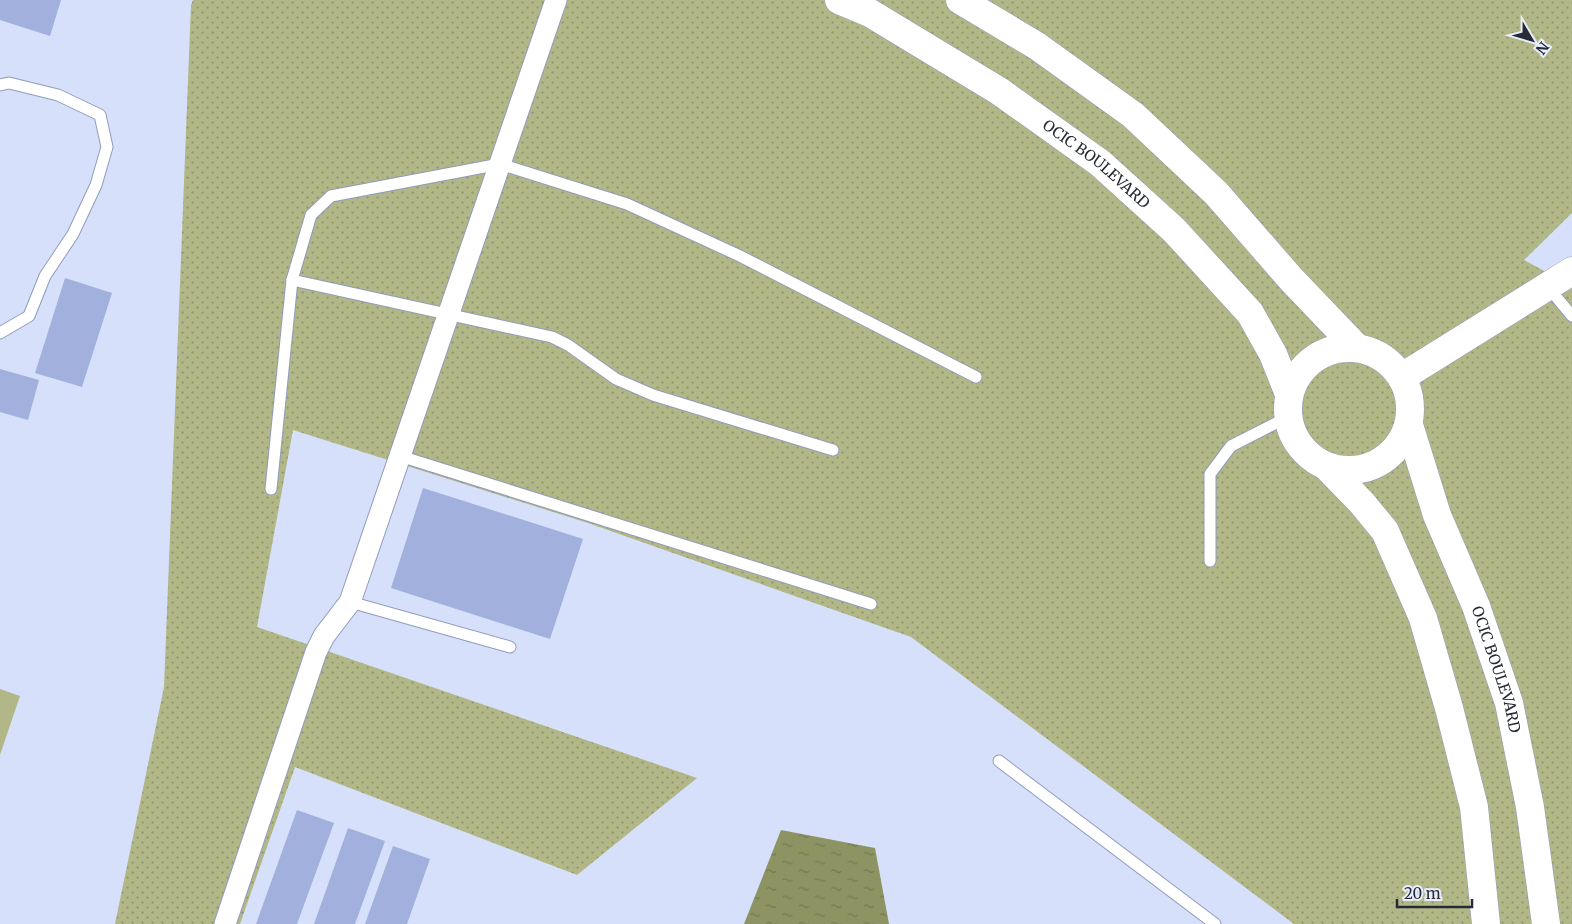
<svg xmlns="http://www.w3.org/2000/svg" width="1572" height="924" font-family="Merriweather,serif">
<defs>
<pattern id="grass-dots" width="8" height="8" patternUnits="userSpaceOnUse" patternTransform="scale(1.25)"><rect width="8" height="8" fill="#b2b787"/><path d="M2 2h.1M6 6h.1" fill="none" stroke="#91956f" stroke-width="1.8" stroke-linecap="round"/></pattern>
<pattern id="water-ripples" width="26" height="14" patternUnits="userSpaceOnUse" patternTransform="scale(1.25)"><rect width="26" height="14" fill="#8e9364"/><path d="M2 4q2-2 4 0t4 0M15 11q2-2 4 0t4 0" fill="none" stroke="#747853"/></pattern>
</defs>
<rect width="100%" height="100%" fill="#d6e0fa"/>
<!-- grass -->
<path fill="url(#grass-dots)" d="M193,0H1572V213L1524,260L1572,286V924H1294L911,637L588,523L293,430L257,627L697,778L577,875L295,767L240,924H115L164,687L191,5Z"/>
<!-- pitch -->
<path fill="#b2b787" d="M0,689L20,696L0,755Z"/>
<!-- water -->
<path fill="url(#water-ripples)" d="M781,830L875,848L889,924H744Z"/>
<!-- building -->
<g fill="#a1b0dc">
<path d="M0,0H61L50,36L0,20Z"/>
<path d="M65,278L112,293L82,387L35,373Z"/>
<path d="M0,369L39,380L28,420L0,412Z"/>
<path d="M423,488L583,539L550,639L391,588Z"/>
<path d="M297,810L334,823L297,924H256Z"/>
<path d="M348,828L385,841L355,924H314Z"/>
<path d="M393,846L430,859L407,924H365Z"/>
</g>
<g fill="none" stroke-linecap="round" stroke-linejoin="round">
<!-- lane casing -->
<g stroke="#919cbb" stroke-width="13">
<g id="lane">
<path d="M0,85L9,83L58,95L100,115L107,147L96,185L73,234L45,276L29,316L0,333"/>
<path d="M292,280L552,337L568,345L616,379L653,395L833,450"/>
<path d="M1548,287L1572,316"/>
<path d="M400,456L871,604"/>
<path d="M271,489L292,280L311,215L331,196L500,164L627,204L740,256L976,377"/>
<path d="M1210,561V474L1231,446L1288,417"/>
<path d="M350,602L510,647"/>
<path d="M999,761L1215,924"/>
</g>
</g>
<!-- street casing -->
<g stroke="#919cbb" stroke-width="23">
<path id="street" d="M225,924L316,652L324,636L350,602L556,0"/>
</g>
<!-- secondary casing -->
<g stroke="#919cbb" stroke-width="29">
<g id="secondary">
<path id="s1" d="M839,0L870,13L999,91L1100,163L1174,230L1250,313L1273,354L1289,394"/>
<path d="M960,0L1037,46L1133,115L1216,193L1291,279L1357,348"/>
<circle cx="1349" cy="409" r="61"/>
<path d="M1402,377L1572,271"/>
<path id="s2" d="M1409,425L1437,515L1476,606L1509,703L1530,807L1546,924"/>
<path d="M1327,467L1362,503L1385,531L1423,618L1449,708L1474,807L1486,924"/>
</g>
</g>
<!-- lane -->
<use href="#lane" stroke="#fff" stroke-width="11"/>
<!-- street -->
<use href="#street" stroke="#fff" stroke-width="21"/>
<!-- secondary -->
<use href="#secondary" stroke="#fff" stroke-width="28"/>
</g>
<g text-anchor="middle" stroke-width="5" stroke-linejoin="round" paint-order="stroke">
<!-- street labels -->
<g font-size="15" fill="#262b37" stroke="#e8edfb">
<text dy="5" stroke="none"><textPath href="#s1" startOffset="306">OCIC BOULEVARD</textPath></text>
<text dy="5" stroke="none"><textPath href="#s2" startOffset="260">OCIC BOULEVARD</textPath></text>
</g>
</g>
<!-- north arrow -->
<g transform="translate(1532 40) rotate(128)" stroke="#e8edfb" stroke-width="4" paint-order="stroke">
<path d="M0-4L9 19L0 12L-9 19Z" fill="#262b37"/>
<text y="-8" font-size="14" font-weight="bold" text-anchor="middle" fill="#262b37">N</text>
</g>
<!-- scale -->
<path d="M1397 899v8h75v-8" fill="none" stroke="#262b37" stroke-width="2.5"/>
<text x="1404" y="899" font-size="15" fill="#262b37" stroke="#e8edfb" stroke-width="4" paint-order="stroke">20 m</text>
</svg>
